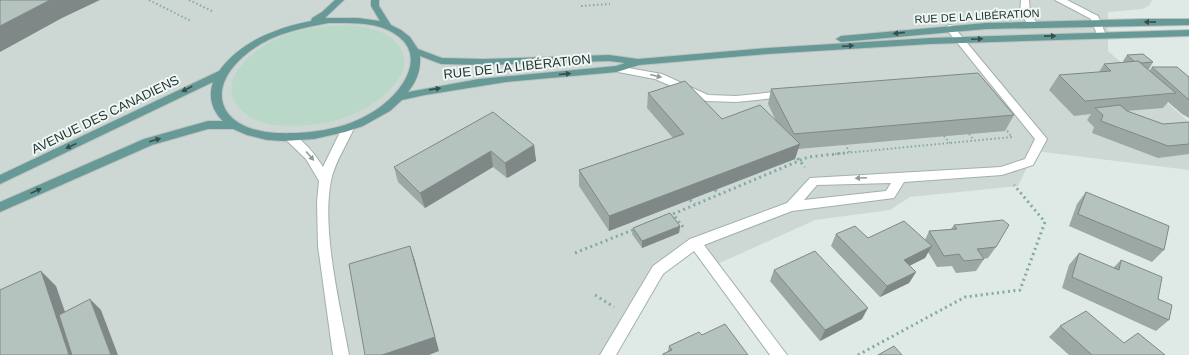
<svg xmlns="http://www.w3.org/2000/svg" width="1189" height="355" font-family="Arial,sans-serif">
<rect width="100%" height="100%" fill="#dfe9e6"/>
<!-- built -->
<path fill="#cdd8d5" d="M0,0H1152L1149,6L1142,9L1108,12V51L1189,122V170L1035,151L1018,186L910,197L890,210L815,220L713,266L695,243L658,270L608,355H0Z"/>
<!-- green -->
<path fill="#bad8c7" d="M351,25C364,27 380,29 391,38C426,65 384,100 358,112C332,125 303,127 275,125C262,124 249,118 240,109C215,82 250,52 274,40C299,28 325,26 351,25Z"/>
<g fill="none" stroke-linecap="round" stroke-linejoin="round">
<!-- minor casing -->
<g stroke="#a3b0ad" stroke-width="2">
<g id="minor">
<path d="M1021,0H1029L1030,14L1038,24L1036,26H1030L1020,14Z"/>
<path d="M1055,0H1067L1098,16L1106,35L1104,37H1098L1091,19Z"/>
<path d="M950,25L953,26L1047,139L1033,165L1002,175L904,182L894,198L792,211L704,245L787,355H770L694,251L663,274L616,355H600L653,266L690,239L787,203L810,178L1001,167L1025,159L1035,139L947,30L945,28L947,26ZM891,183L886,191L804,200L817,185Z"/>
<path d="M617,66L662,74L708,95L736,96L785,91L790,94L785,97L736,102L706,101L655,79L613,71L612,69Z"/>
<path d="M348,124L352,125L354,128C347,144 337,159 332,176C320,225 340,305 349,355H333L318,246L317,202L319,181L306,159L283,137L285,134C298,131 317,157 323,167L342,128L344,125Z"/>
</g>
</g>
<!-- major casing -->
<g stroke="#bdc3c2" stroke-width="2">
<g id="major">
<path d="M335,0H344L325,18H358L380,21L371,6V0H379V6L391,25L401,30L410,37L418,49L442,58L483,59L609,55L638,59L767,48L930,38L1189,30V36L930,44L767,54L639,65L617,72L506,82L425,95L402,100L390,111L363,126L345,132L314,139L284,141L267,140L247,135L233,129H208L152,145L0,212V202L144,139L208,121H223C212,111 208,97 213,82L0,184V175L219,71C241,41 276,28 311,21L312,18L322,12ZM329,23C346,23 366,22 383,28C435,48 404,94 371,113C343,130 309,134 277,133C216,130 202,85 253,49C275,33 303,28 329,23ZM420,56L441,64L483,65L609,61L625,63L616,66L479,79L408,92C417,81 421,70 420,56Z"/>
<path d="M1144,19H1189V25L986,29L841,42L836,39L841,36L986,23Z"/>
</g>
</g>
<!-- path-far1 -->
<g stroke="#82aaa4" stroke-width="2" stroke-dasharray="1.5 2.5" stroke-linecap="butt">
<path d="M149,0L191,21"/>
<path d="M189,0L212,11"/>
<path d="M581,6L610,4"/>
<path d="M969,134L974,140"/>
<path d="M944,136L950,143"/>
<path d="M845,144L850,153"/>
<path d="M835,154L1012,137L1004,127"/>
</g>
<!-- path -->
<g stroke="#82aaa4" stroke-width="3" stroke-dasharray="2 3.5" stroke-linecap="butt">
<path d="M794,154L805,167"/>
<path d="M715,190L719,194"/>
<path d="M690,200L695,204"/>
<path d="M683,227L673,214L808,157L845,153"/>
<path d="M575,253L635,229"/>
<path d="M595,295L614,307"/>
<path d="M858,355L965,297L1020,290L1045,222L1014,185"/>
</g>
<!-- minor -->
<use href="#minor" fill="#fff" fill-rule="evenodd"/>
<!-- major -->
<use href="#major" fill="#679a96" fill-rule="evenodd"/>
</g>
<!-- wall -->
<g fill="#9ca8a4">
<path d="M1127,55L1153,62L1149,69H1147L1149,71L1152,67L1189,77V118L1182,114L1168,102L1163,108L1126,111L1163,124L1189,122V154L1158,158L1092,133L1094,127L1087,120L1091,114L1074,116L1049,90L1059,75L1099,72L1104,64L1124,62L1123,61Z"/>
<path d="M771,89L1014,115L1005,131L798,149L795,159L609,231L579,186V170L673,138L647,108L648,93L722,119L776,121L768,104Z"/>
<path d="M534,145L536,161L507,178L493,167L425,208L398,182L394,167Z"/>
<path d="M1086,192L1164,250L1152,262L1069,226L1077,204Z"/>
<path d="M954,225L996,247L988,258L984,259L976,271L956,273L952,266L937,267L928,252L925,258L909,266L916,272L909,283L880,297L831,246L836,234L868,238L925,240L929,231L951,229Z"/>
<path d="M680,226L679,233L642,248L632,234L633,228Z"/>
<path d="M1079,253L1113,268L1121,260L1158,299L1169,320L1156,331L1062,288L1069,265Z"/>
<path d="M774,270L862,319L820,341L770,281Z"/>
<path d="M1060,326L1124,343L1165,355H1069L1049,337Z"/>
<path d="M702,335L748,355H662L663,354L668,351L669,346Z"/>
</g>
<!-- shaded-wall -->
<g fill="#7f8886">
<path d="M50,0H100L62,18L0,52V26Z"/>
<path d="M800,144L795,159L609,231V216Z"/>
<path d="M534,145L536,161L507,178L505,163Z"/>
<path d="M491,151L493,167L425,208L420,193Z"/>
<path d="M680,226L679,233L642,248V241Z"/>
<path d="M410,246L415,261L439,351L429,355H382Z"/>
<path d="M932,246L925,258L897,272L904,260Z"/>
<path d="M41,271L56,286L80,355H69Z"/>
<path d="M916,272L909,283L880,297L887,286Z"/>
<path d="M90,299L101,310L118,355H111Z"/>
<path d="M868,308L862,319L820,341L825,330Z"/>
</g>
<!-- building -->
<g fill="#b5c3bf" stroke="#7f8886">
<path d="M0,0H50L0,26Z"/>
<path d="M1143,54L1153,62L1141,63L1138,61L1135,62L1127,55Z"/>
<path d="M1138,61L1176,93L1085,101L1059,75L1111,71L1104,64Z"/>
<path d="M1152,67H1177L1189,77V100Z"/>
<path d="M978,73L1014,115L794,134L771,89Z"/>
<path d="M685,81L722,119L760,105L800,144L609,216L579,170L684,134L648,93Z"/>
<path d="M1120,105L1127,111L1163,124L1189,122V144L1168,146L1101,121L1103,115L1095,108Z"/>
<path d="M493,112L534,145L505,163L491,151L420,193L394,167Z"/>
<path d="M1086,192L1169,226L1164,250L1078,214Z"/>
<path d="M670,213L680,226L642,241L633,228Z"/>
<path d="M1003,220L1009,225L996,247L977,249L984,259L964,261L959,254L944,256L929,231L957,229L954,225Z"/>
<path d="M904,221L932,246L904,260L916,272L887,286L836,234L855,226L868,238Z"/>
<path d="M410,246L435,337L382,355H365L349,264Z"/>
<path d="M815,251L868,308L825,330L774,270Z"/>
<path d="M1079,253L1119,270L1121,260L1162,277L1158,299L1172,305L1169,320L1072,277Z"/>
<path d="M41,271L69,355H0V290Z"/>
<path d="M90,299L111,355H72L59,315Z"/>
<path d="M1086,311L1124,343L1138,333L1165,355H1092L1060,326Z"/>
<path d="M725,324L748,355H663V354L672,350L669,346L699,332L702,335Z"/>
<path d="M894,346L902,355H878Z"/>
</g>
<!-- one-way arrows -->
<defs><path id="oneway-solid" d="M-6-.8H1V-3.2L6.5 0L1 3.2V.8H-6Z"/></defs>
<g fill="#33504d">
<use href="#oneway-solid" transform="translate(1150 22) rotate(-179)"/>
<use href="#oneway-solid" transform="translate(899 33) rotate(174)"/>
<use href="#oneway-solid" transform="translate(1050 36) rotate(-1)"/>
<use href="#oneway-solid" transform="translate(977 39) rotate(-3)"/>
<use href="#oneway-solid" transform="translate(848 46) rotate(-4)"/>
<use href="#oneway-solid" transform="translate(565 74) rotate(-5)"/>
<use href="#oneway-solid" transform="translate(187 89) rotate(153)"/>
<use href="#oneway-solid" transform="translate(435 89) rotate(-8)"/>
<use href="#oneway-solid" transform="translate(155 140) rotate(-16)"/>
<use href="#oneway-solid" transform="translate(71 146) rotate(155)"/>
<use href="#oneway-solid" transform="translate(36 191) rotate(-24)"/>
</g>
<g fill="#909b9a">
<use href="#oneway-solid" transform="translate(656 76) rotate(14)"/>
<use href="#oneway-solid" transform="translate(310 156) rotate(49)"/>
<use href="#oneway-solid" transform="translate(861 178) rotate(178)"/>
</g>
<g text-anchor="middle" stroke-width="4" stroke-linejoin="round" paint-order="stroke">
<!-- far-street labels -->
<g font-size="11" fill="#223735" stroke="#eff6f4">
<text transform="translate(977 16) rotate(-3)" y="4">RUE DE LA LIBÉRATION</text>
</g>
<!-- street labels -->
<g font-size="13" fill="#223735" stroke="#eff6f4">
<text transform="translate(517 66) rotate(-6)" y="5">RUE DE LA LIBÉRATION</text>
<text transform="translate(105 114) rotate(-26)" y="5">AVENUE DES CANADIENS</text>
</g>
</g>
</svg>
